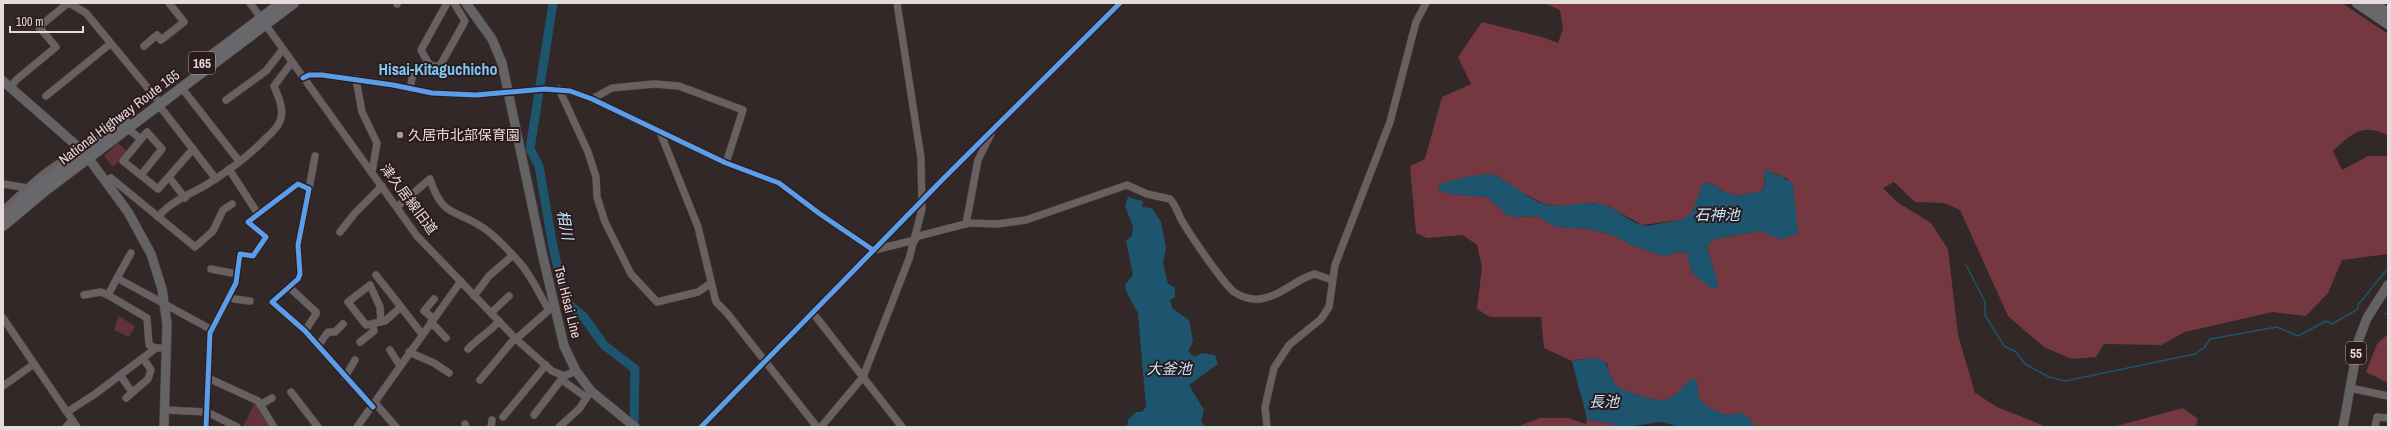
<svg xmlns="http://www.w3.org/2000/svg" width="2391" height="430" font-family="'Archivo Narrow','Noto Sans JP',sans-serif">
<rect width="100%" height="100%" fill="#322828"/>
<!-- green -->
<g fill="#5f3338">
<path d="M118,143L128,152L113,167L104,156Z"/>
<path d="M119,316L135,326L129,337L114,330Z"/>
<path d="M255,402L271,427H243Z"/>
</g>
<!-- forest -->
<g fill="#753841" fill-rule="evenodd">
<path d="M1544,3H2342L2388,34V135C2361,123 2353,133 2333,151L2342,170L2368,156H2388V254L2342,260L2328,293L2306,316L2272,312L2185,332L2161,345L2104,344L2096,357L2072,359L2044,347L2008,316L1960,210L1944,203L1915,202L1894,182L1883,188L1897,202L1931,223L1948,249L1958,335L1975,393L1997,407L2047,427H1755L1748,417C1733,414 1705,417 1699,397C1697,392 1698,386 1697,381L1690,380C1683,388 1675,398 1664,400C1655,401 1626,392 1619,388C1612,382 1609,372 1607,363L1579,359L1572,361L1544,348L1541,317H1490L1477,309L1482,267L1477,245L1463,235L1427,238L1416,233L1410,166L1425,159L1442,97L1471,84L1458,57L1482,22L1542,37L1558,43L1563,29L1560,10ZM1764,171L1780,175L1788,179L1798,233L1783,239L1761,231L1715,239L1707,245L1718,288L1692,273L1687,253L1679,252L1664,256L1633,246L1615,236L1590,229L1556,227L1537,216L1515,217L1487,197L1450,194L1440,191L1438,185L1496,175L1521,192L1544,204L1559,206L1593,203L1608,206L1642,225L1681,220L1690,216L1694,209L1703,183C1718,183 1716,189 1728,193C1734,196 1740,196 1746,194C1765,191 1765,192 1764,171Z"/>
<path d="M2388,334V383L2366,372L2377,344Z"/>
<path d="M2183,408L2198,419L2196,427H2113Z"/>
<path d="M1540,418H1568L1586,424L1587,419L1626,427H1516Z"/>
</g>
<!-- water -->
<g fill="#1d556f">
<path d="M1767,169L1773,174L1780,175L1793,184L1798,233L1783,239L1776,238L1761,231L1715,239L1707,245C1709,260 1717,273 1718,288H1711L1692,273L1687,253L1679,252L1664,256L1633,246L1615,236L1590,229L1556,227L1537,216L1515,217L1507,215L1487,197L1450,194L1440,191L1438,185C1449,181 1487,170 1497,176C1511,183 1531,202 1547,205C1567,208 1588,199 1607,206C1619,210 1629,222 1642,225C1648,227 1657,224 1663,223C1698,219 1691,211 1703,183C1718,183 1716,189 1728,193C1734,196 1740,196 1746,194C1766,191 1765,192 1764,170Z"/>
<path d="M1128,197L1143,201L1142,207L1152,208L1161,222L1166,247L1163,263L1168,284L1175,288V297L1170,300L1172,308L1189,320L1193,342L1188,351L1194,357L1202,353L1215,355L1218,364L1189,385L1204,410L1201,421L1205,427H1127L1128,420L1136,412H1142L1146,407L1138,313L1126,291L1125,285L1133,275L1126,241L1132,236L1133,227L1125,206Z"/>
<path d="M1590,358C1613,358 1605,373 1617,386C1623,392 1656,401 1664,400C1678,397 1682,384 1693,378L1697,381L1699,398L1706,406L1725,415L1742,413L1748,417L1755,427H1681L1661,422L1626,427L1587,419L1572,361Z"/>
</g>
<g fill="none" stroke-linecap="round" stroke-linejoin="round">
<!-- stream -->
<g stroke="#1d556f" stroke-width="1.5">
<path d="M1966,265L1985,302V315L2004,346L2016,352L2025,364L2049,377L2065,381L2195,354L2204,348L2210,339L2277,327L2298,336L2326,321L2332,324L2358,309V305L2388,268"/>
<path d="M2385,314L2388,313"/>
</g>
<!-- river -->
<path stroke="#1d556f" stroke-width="9" d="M553,3L530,149L539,166L553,247L566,302L583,316L604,345L635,369L634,427"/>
<!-- minor casing -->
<g stroke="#4e4646" stroke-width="8">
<g id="minor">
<path d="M69,3L86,13L156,98"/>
<path d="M250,3L417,236L516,339L552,371L564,376L576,371"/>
<path d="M397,3V4"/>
<path d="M447,3L421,50L429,64L436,67L441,64L465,21L454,3"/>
<path d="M144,46L157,35L161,40L184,22L169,3"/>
<path d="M303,78L309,75H322L393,85L432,93L476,95L545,89L570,91L592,99L726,163L779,183L820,214L873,250"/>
<path d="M356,79L362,112L377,143L372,172"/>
<path d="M181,87L239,161"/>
<path d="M10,88L16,80L56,47L39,27L68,3"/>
<path d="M410,89C414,70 410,71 429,64"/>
<path d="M559,89L588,152L596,177L597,197L605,222L631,274L657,302L698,292L711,283"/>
<path d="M46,96L110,44"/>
<path d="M592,99L612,88L654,84L679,86L743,110L726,163"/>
<path d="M226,100L266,71L283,49"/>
<path d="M158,104L216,179"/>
<path d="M128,129L141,139"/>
<path d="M660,132L698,227L716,302L727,313L817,427"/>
<path d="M229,169L258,214"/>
<path d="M141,175L162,149L147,132L123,161L158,189L193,149"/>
<path d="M169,177L185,198"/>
<path d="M111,178L195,247L213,231L223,210L232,204"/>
<path d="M3,184L28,188"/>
<path d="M309,189L315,156"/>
<path d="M397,207L430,179C443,219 455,208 485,229C498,238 510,252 520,263C531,275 540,296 549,310L516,339"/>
<path d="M3,210C25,191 50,163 78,154"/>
<path d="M158,217C170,202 190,194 206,185C227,172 249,156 266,138C271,133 278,128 280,121C285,110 278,96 274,86L292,62"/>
<path d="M966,224L978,160L991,134"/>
<path d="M340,232L355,213L382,186"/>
<path d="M915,237L969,223L997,224L1026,220L1127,185L1147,194L1170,199C1176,205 1178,214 1182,221C1191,236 1222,282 1234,292C1241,297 1252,300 1260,299C1282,296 1297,278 1315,274L1332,280"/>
<path d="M874,250L915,240"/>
<path d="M131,253L117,278L212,330"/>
<path d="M211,269L237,274"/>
<path d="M376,275L401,307"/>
<path d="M117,278L108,295L147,318L149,345L156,348"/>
<path d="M289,287L316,312V314L305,331"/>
<path d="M84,295L101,292L108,295"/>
<path d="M229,296L234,299L250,301"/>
<path d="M474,296L489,276L512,256"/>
<path d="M491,313L509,296"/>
<path d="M813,313L902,427"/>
<path d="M3,318L77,427"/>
<path d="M433,318L424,311L434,299"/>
<path d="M381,322L380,307L370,285L348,302L366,325L385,321L401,307L422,334"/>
<path d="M431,322L446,338"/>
<path d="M360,342L374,331L372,324"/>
<path d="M318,346L328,332H335L343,324"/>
<path d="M468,349C478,338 489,333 499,321"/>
<path d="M390,350L400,366"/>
<path d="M409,352L434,363L449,373"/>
<path d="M120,375L132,392"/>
<path d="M345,377L355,360"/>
<path d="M208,378L258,401L274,427"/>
<path d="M480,380L515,338"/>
<path d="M562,380L583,395"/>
<path d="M3,386L34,364"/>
<path d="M2350,388L2388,396"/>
<path d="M291,392L318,427"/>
<path d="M126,398L148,379L151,370L143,358"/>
<path d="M375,403L396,427"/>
<path d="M260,405L272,398"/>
<path d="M165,410L207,412L237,427"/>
<path d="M67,412L95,394L156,348H167"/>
<path d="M534,415L564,376"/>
<path d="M503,417L546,365"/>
<path d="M465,424L466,427"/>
<path d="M66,427L72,420"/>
<path d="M206,427L210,333L236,283L240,254L253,256L266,237L248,222L298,184L309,189L298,245L300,274L298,279L272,302L305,331L373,407"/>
<path d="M357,427L461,281"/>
<path d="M491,427L492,420"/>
<path d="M559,427L579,409L591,391"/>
<path d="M701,427L943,179L1120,3"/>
<path d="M821,427L863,377L909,259L922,209L921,158L897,3"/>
<path d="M1267,427L1265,407L1274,368L1289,345L1321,319L1329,307L1335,265L1390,122L1416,22L1426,3"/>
<path d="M2375,427L2377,417L2388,418"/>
</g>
</g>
<!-- major casing -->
<g stroke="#4e4646" stroke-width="10">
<g id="major">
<path d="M466,3L492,39L502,63L543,257L564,346L576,371L591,391L635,427"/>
<path d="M3,81L84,152L128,212L151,254L162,289L167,324L164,427"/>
<path d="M2343,427L2359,339L2367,318L2388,285"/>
</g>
</g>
<!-- highway casing -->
<g stroke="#4e4646" stroke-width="11">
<g id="highway">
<path d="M2357,3L2388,24"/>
<path d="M2373,3L2388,13"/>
<path d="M195,68L281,3"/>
<path d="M7,214L36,188L125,121"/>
<path d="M3,226L46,190L294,3"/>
</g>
</g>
<!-- minor -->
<use href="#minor" stroke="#696161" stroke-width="7"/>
<!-- major -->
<use href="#major" stroke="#656264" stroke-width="9"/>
<!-- highway -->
<use href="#highway" stroke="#68686c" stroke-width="10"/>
<!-- cycleway casing -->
<g stroke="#2c1a1c" stroke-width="8">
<g id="cycleway">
<path d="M303,78L309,75H322L393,85L432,93L476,95L545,89L570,91L592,99L726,163L779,183L820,214L873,250"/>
<path d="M206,427L210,333L236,283L240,254L253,256L266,237L248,222L298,184L309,189L298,245L300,274L298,279L272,302L305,331L373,407"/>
<path d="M701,427L943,179L1120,3"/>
</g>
</g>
<!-- cycleway -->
<use href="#cycleway" stroke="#5a9eea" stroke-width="5"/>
</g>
<!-- markers -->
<circle fill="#a89c9c" stroke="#2c1a1c" stroke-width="1.5" cx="400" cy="135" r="4"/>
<g text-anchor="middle" stroke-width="4" stroke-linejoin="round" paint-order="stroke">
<!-- shield labels -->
<g fill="#2c1a1c" stroke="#afa0a2" stroke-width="1">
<rect x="189" y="52" width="26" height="22" rx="3"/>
<rect x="2346" y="342" width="20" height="22" rx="3"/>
</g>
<g font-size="13" font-weight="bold" fill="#e7dadb">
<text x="202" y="68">165</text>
<text x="2356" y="358">55</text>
</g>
<!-- street labels -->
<g font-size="14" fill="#e7dadb" stroke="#2c1a1c">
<text transform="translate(119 117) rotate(-37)" y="5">National Highway Route 165</text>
<text transform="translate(409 199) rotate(53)" y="5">津久居線旧道</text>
<text transform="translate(568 302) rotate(76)" y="5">Tsu Hisai Line</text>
</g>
<!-- poi labels -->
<g font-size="14" fill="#e7dadb" stroke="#2c1a1c" text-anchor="start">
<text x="408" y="140">久居市北部保育園</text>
</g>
<!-- water labels -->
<g font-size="15" font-style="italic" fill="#c0e7fd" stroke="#2c1a1c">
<text x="1717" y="220">石神池</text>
<text transform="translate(565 225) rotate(79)" y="5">相川</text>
<text x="1169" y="374">大釜池</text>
<text x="1604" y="407">長池</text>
</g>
<!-- quarter labels -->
<g font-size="16" font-weight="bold" fill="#7acaf5" stroke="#2c1a1c">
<text x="438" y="75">Hisai-Kitaguchicho</text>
</g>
</g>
<!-- border -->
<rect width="2391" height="430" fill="none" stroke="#e7dadb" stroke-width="8"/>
<!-- scale -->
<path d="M10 26v6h73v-6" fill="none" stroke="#e7dadb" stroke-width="2"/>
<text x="16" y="26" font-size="12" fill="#e7dadb" stroke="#2c1a1c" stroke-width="3" paint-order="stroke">100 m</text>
</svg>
